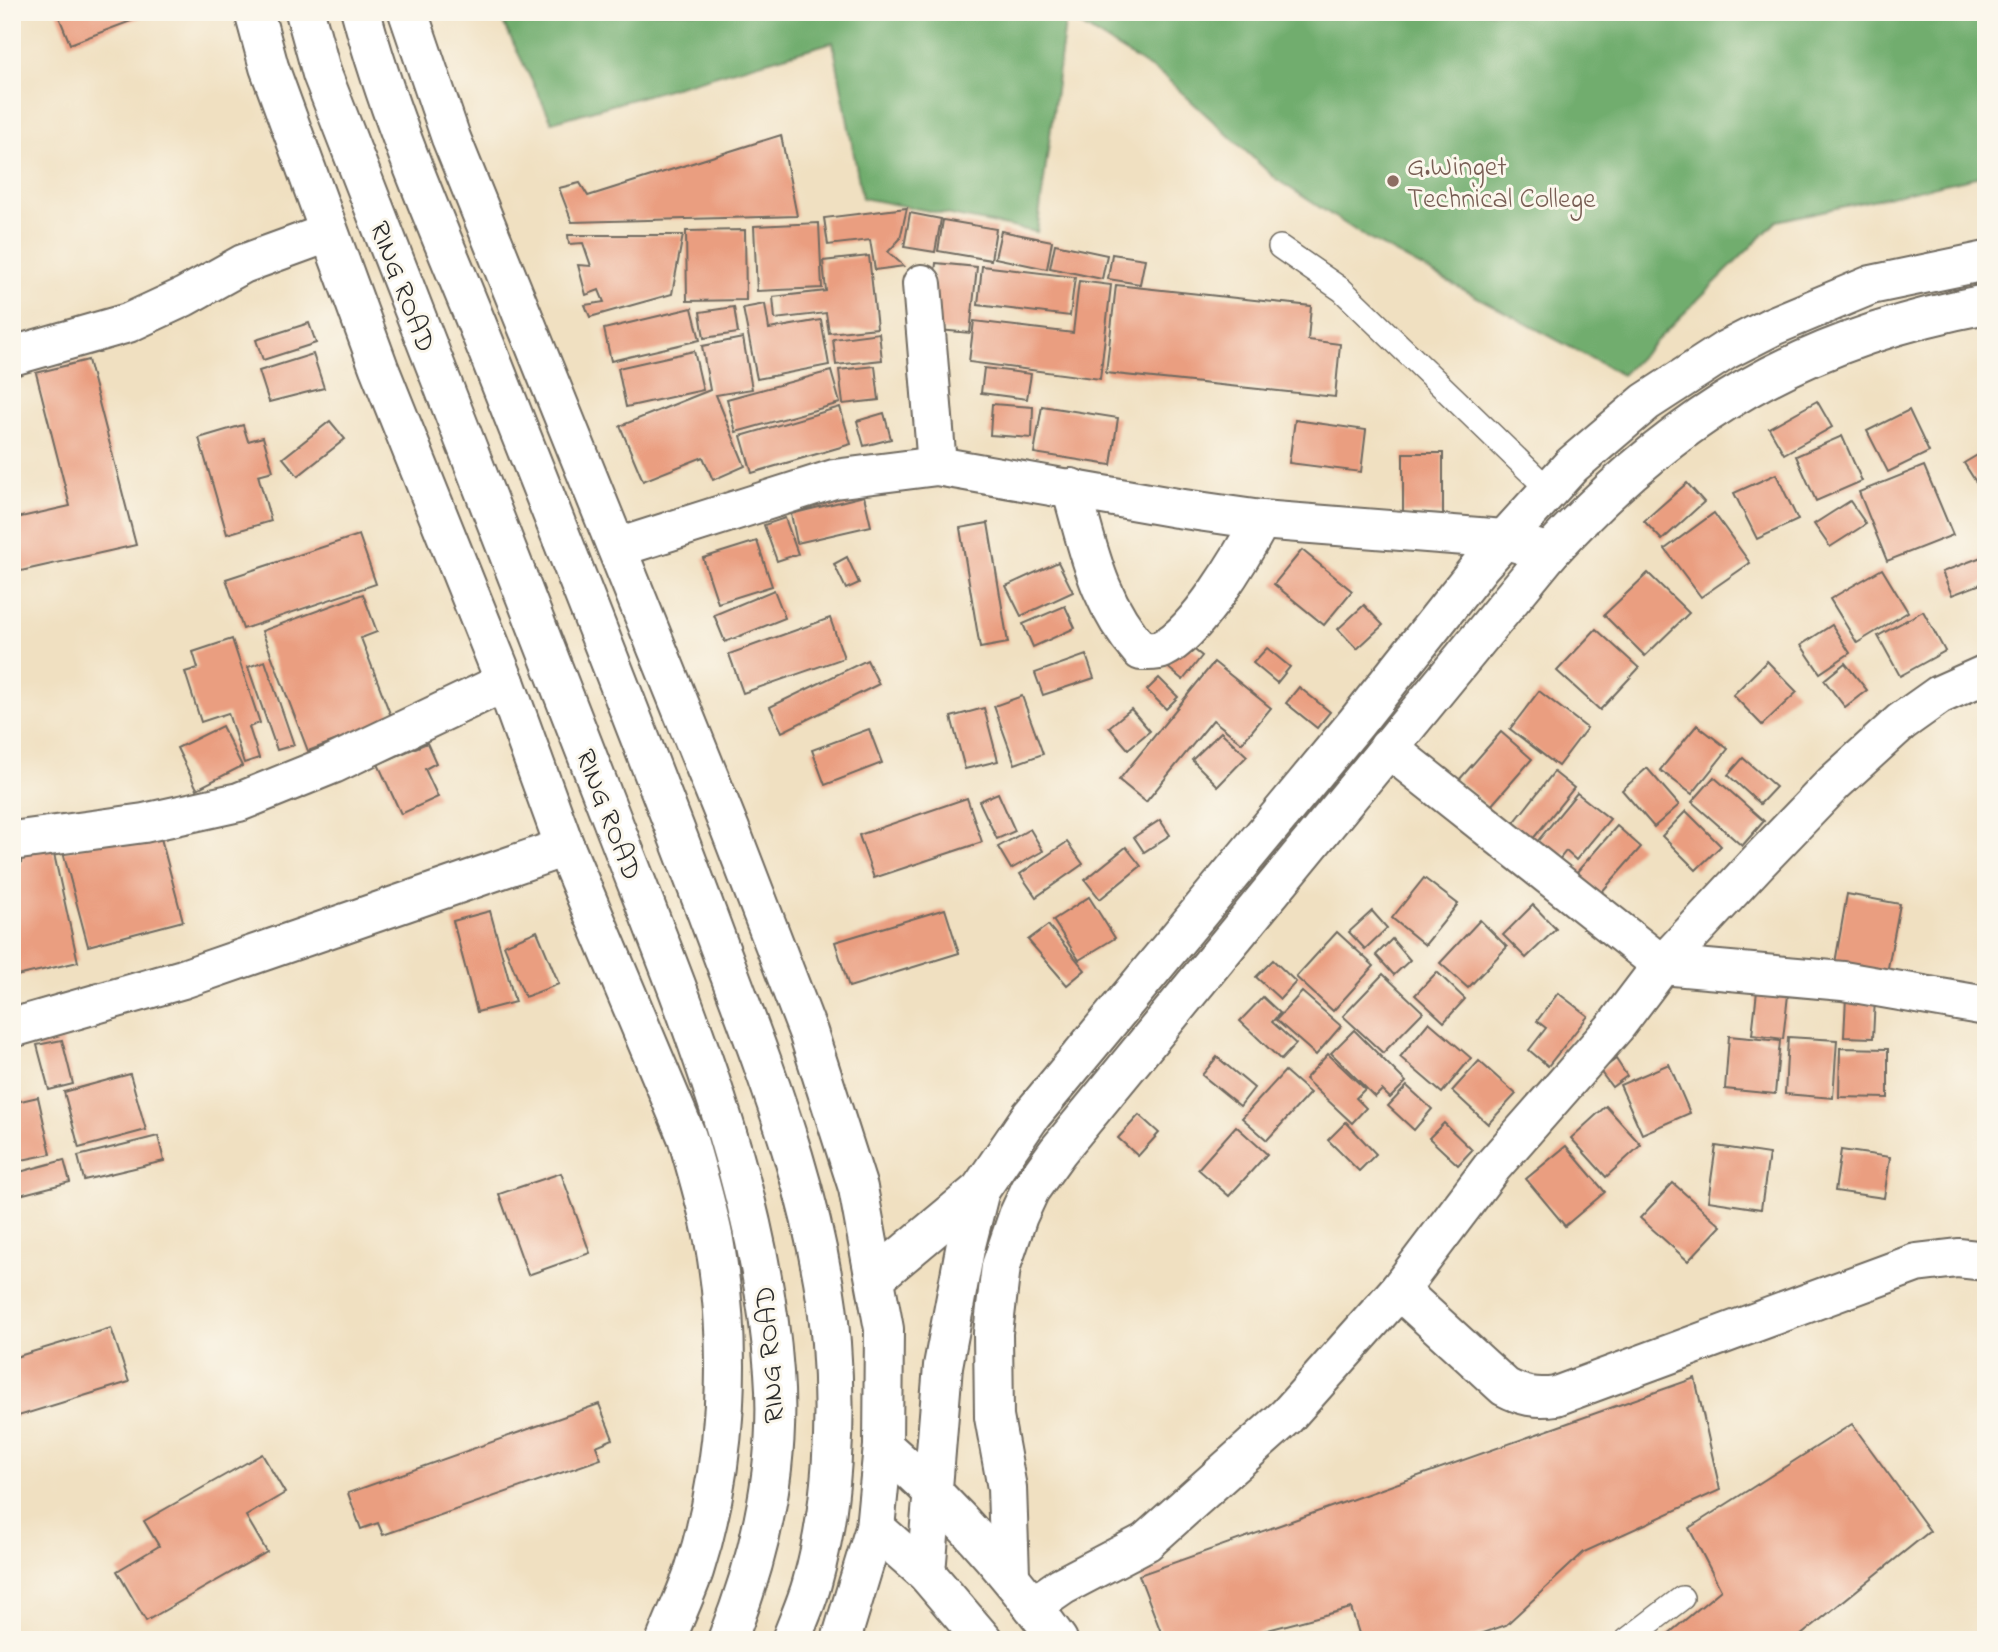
<svg xmlns="http://www.w3.org/2000/svg" width="1998" height="1652" font-family="'Indie Flower',sans-serif">
<rect width="100%" height="100%" fill="#fbf7ec"/>
<filter id="ink" filterUnits="userSpaceOnUse"><feTurbulence type="fractalNoise" baseFrequency=".0143" numOctaves="2"/><feDisplacementMap in="SourceGraphic" scale="14" xChannelSelector="R" yChannelSelector="G"/><feConvolveMatrix kernelMatrix="1 2 1 2 8 2 1 2 1" color-interpolation-filters="sRGB"/></filter>
<filter id="wash" filterUnits="userSpaceOnUse"><feTurbulence type="fractalNoise" baseFrequency=".00686" numOctaves="4" result="noise"/><feDisplacementMap in="SourceGraphic" scale="28" xChannelSelector="R" yChannelSelector="G"/><feGaussianBlur stdDeviation="1.57" result="paint"/><feColorMatrix in="noise" values="0 0 0 0 0 0 0 0 0 0 0 0 0 0 0 0 0 1.4 0 .05"/><feComposite in="paint" operator="in"/></filter>
<g filter="url(#wash)">
<rect width="100%" height="100%" fill="#f0e0c1"/>
<!-- forest -->
<path fill="#71ad6e" stroke="#4e6c4c" stroke-width="2" d="M498,12H1986V175L1777,221L1622,375L1367,238L1276,179L1165,77L1066,16L1037,232L862,198L833,42L552,122Z"/>
<g id="blocks">
<!-- building -->
<g fill="#ea9e80">
<path d="M57,12H146L147,15L70,44Z"/>
<path d="M781,135L797,216L572,222L559,188L580,183L588,196Z"/>
<path d="M907,208L900,239L888,252L904,266L875,270L870,240L828,245L824,218Z"/>
<path d="M910,213L941,219L935,252L904,247Z"/>
<path d="M943,220L996,229L991,260L938,251Z"/>
<path d="M819,223L822,288L757,291L754,226Z"/>
<path d="M745,230L746,300L687,301L686,231Z"/>
<path d="M1001,231L1052,241L1047,269L995,258Z"/>
<path d="M568,235H683L672,294L590,317L585,305L604,302L599,290L586,295L578,265L591,266L583,243L569,244Z"/>
<path d="M1055,244L1107,255L1102,279L1050,268Z"/>
<path d="M1112,254L1145,259L1140,284L1108,279Z"/>
<path d="M869,256L877,328L829,333L826,313L775,319L773,297L826,291L823,261Z"/>
<path d="M936,263L977,267L970,333L929,329Z"/>
<path d="M982,266L1075,277L1070,316L978,305Z"/>
<path d="M1079,281L1111,285L1100,379L969,362L974,321L1073,333Z"/>
<path d="M1116,285L1311,306L1308,340L1340,344L1335,397L1106,373Z"/>
<path d="M765,304L769,329L821,320L829,365L757,379L743,308Z"/>
<path d="M734,307L738,333L704,338L700,312Z"/>
<path d="M692,308L700,340L611,361L604,329Z"/>
<path d="M309,323L316,343L263,360L256,340Z"/>
<path d="M879,333L882,360L836,365L833,339Z"/>
<path d="M743,338L752,389L716,395L745,466L713,480L703,457L643,481L620,426L710,390L702,346Z"/>
<path d="M694,351L703,390L626,407L618,368Z"/>
<path d="M313,354L324,388L269,402L259,371Z"/>
<path d="M88,360L136,545L12,573V519L70,506L36,373Z"/>
<path d="M875,366L879,400L843,404L839,370Z"/>
<path d="M984,368L1031,374L1027,399L981,393Z"/>
<path d="M831,371L840,403L736,432L727,399Z"/>
<path d="M1817,401L1832,427L1784,454L1769,428Z"/>
<path d="M992,404L1033,407L1032,438L990,435Z"/>
<path d="M1042,406L1118,418L1111,465L1034,453Z"/>
<path d="M840,407L851,444L752,473L741,436Z"/>
<path d="M1909,410L1929,452L1888,472L1867,431Z"/>
<path d="M884,413L891,439L864,446L857,421Z"/>
<path d="M1295,420L1366,430L1361,472L1289,463Z"/>
<path d="M330,421L345,439L298,476L283,458Z"/>
<path d="M243,425L248,441L263,437L273,471L258,475L271,521L227,534L199,438Z"/>
<path d="M1842,436L1862,481L1816,501L1796,456Z"/>
<path d="M1986,450V488L1981,490L1964,463Z"/>
<path d="M1403,453H1443V514L1403,513Z"/>
<path d="M1924,466L1953,535L1887,561L1859,492Z"/>
<path d="M1776,474L1798,520L1757,539L1734,493Z"/>
<path d="M1687,483L1704,502L1662,540L1644,521Z"/>
<path d="M864,496L871,526L797,543L791,514Z"/>
<path d="M1850,501L1866,524L1830,547L1814,524Z"/>
<path d="M1714,513L1750,563L1701,597L1665,549Z"/>
<path d="M785,518L798,554L777,561L764,525Z"/>
<path d="M988,523L1008,643L980,648L960,528Z"/>
<path d="M359,535L376,584L243,629L226,579Z"/>
<path d="M757,541L772,586L718,603L703,558Z"/>
<path d="M1302,550L1352,591L1324,625L1274,584Z"/>
<path d="M1984,556L1986,582L1952,595L1942,572Z"/>
<path d="M847,557L859,583L846,589L834,564Z"/>
<path d="M1058,562L1073,592L1021,616L1006,586Z"/>
<path d="M1882,569L1908,612L1857,643L1830,599Z"/>
<path d="M1648,573L1689,613L1645,656L1604,615Z"/>
<path d="M774,590L785,618L725,642L714,615Z"/>
<path d="M363,594L377,632L361,638L392,719L308,751L262,631Z"/>
<path d="M1364,605L1383,625L1357,649L1338,629Z"/>
<path d="M1065,606L1075,628L1033,647L1023,624Z"/>
<path d="M1923,611L1945,651L1900,676L1878,636Z"/>
<path d="M830,618L844,658L743,693L729,654Z"/>
<path d="M1832,625L1850,653L1820,673L1801,645Z"/>
<path d="M1596,629L1639,668L1600,710L1557,671Z"/>
<path d="M232,639L260,723L249,727L259,758L244,763L228,713L201,722L185,672L198,668L193,652Z"/>
<path d="M1186,643L1202,656L1183,680L1166,666Z"/>
<path d="M1267,648L1290,667L1277,683L1253,663Z"/>
<path d="M1086,655L1094,678L1043,695L1035,673Z"/>
<path d="M867,660L879,684L782,732L770,707Z"/>
<path d="M265,661L294,745L277,750L248,667Z"/>
<path d="M1767,661L1797,692L1762,725L1733,695Z"/>
<path d="M1214,662L1271,708L1242,743L1213,720L1146,802L1119,780Z"/>
<path d="M1845,663L1867,690L1845,707L1824,680Z"/>
<path d="M1159,678L1178,697L1166,709L1147,690Z"/>
<path d="M1299,687L1330,712L1317,728L1286,703Z"/>
<path d="M1539,691L1587,728L1558,766L1510,729Z"/>
<path d="M1022,696L1043,754L1015,764L994,706Z"/>
<path d="M984,708L998,761L965,769L951,717Z"/>
<path d="M1131,709L1150,731L1128,749L1109,727Z"/>
<path d="M1697,725L1728,749L1692,794L1660,770Z"/>
<path d="M222,726L242,766L197,789L177,748Z"/>
<path d="M869,729L882,763L825,785L812,750Z"/>
<path d="M1221,732L1247,756L1218,786L1192,760Z"/>
<path d="M1501,732L1532,759L1490,807L1459,780Z"/>
<path d="M427,743L436,763L425,769L438,797L401,814L378,764Z"/>
<path d="M1743,758L1776,787L1760,804L1728,775Z"/>
<path d="M1647,768L1679,805L1654,827L1622,790Z"/>
<path d="M1554,772L1574,788L1532,840L1513,824Z"/>
<path d="M1714,777L1764,821L1742,846L1692,802Z"/>
<path d="M998,793L1015,831L997,839L979,801Z"/>
<path d="M1577,793L1610,819L1576,860L1566,851L1558,861L1536,843Z"/>
<path d="M967,798L982,842L874,878L859,835Z"/>
<path d="M1686,811L1721,846L1696,870L1662,836Z"/>
<path d="M1160,820L1170,835L1144,852L1134,837Z"/>
<path d="M1617,826L1641,847L1600,894L1576,873Z"/>
<path d="M158,827L183,921L88,946L63,852Z"/>
<path d="M1030,829L1043,851L1011,869L998,847Z"/>
<path d="M1067,842L1083,864L1036,897L1020,874Z"/>
<path d="M52,845L78,962L12,977V864L21,863L22,849Z"/>
<path d="M1126,847L1141,866L1100,899L1085,880Z"/>
<path d="M1424,878L1458,904L1425,945L1392,918Z"/>
<path d="M1847,894L1900,904L1887,973L1835,963Z"/>
<path d="M1089,897L1115,938L1079,960L1053,920Z"/>
<path d="M1533,905L1556,929L1526,958L1503,935Z"/>
<path d="M945,909L959,953L849,987L835,942Z"/>
<path d="M490,911L515,1002L477,1012L453,921Z"/>
<path d="M1372,911L1387,928L1365,949L1349,932Z"/>
<path d="M1480,920L1507,947L1468,988L1440,963Z"/>
<path d="M1048,925L1085,970L1067,985L1028,940Z"/>
<path d="M537,931L559,984L525,997L504,945Z"/>
<path d="M1337,932L1374,966L1333,1011L1296,977Z"/>
<path d="M1392,939L1410,960L1394,975L1376,955Z"/>
<path d="M1273,960L1296,982L1280,999L1256,977Z"/>
<path d="M1437,972L1465,999L1444,1022L1415,995Z"/>
<path d="M1383,974L1423,1012L1383,1053L1343,1016Z"/>
<path d="M1757,991L1788,995L1783,1039L1752,1035Z"/>
<path d="M1302,992L1341,1026L1316,1055L1276,1020Z"/>
<path d="M1558,993L1588,1016L1548,1066L1529,1050L1546,1028L1537,1021Z"/>
<path d="M1263,997L1280,1013L1272,1022L1296,1044L1281,1060L1240,1021Z"/>
<path d="M1846,997L1875,998L1873,1038L1844,1037Z"/>
<path d="M1429,1022L1471,1058L1442,1093L1400,1057Z"/>
<path d="M1354,1030L1406,1082L1390,1098L1382,1090L1375,1097L1331,1053Z"/>
<path d="M1729,1036L1780,1041L1775,1094L1725,1089Z"/>
<path d="M1788,1037L1837,1040L1833,1098L1785,1094Z"/>
<path d="M62,1040L73,1084L49,1090L37,1045Z"/>
<path d="M1840,1048L1888,1049V1098L1839,1097Z"/>
<path d="M1328,1054L1365,1089L1356,1098L1366,1108L1352,1123L1305,1079Z"/>
<path d="M1217,1057L1254,1088L1240,1106L1202,1075Z"/>
<path d="M1616,1059L1627,1076L1612,1087L1600,1071Z"/>
<path d="M1479,1061L1516,1094L1488,1124L1452,1091Z"/>
<path d="M1669,1064L1690,1113L1642,1134L1620,1085Z"/>
<path d="M1285,1071L1310,1093L1267,1140L1242,1118Z"/>
<path d="M130,1074L146,1130L79,1148L64,1092Z"/>
<path d="M1407,1086L1432,1109L1414,1130L1388,1106Z"/>
<path d="M38,1097L51,1154L12,1162V1103Z"/>
<path d="M1606,1106L1641,1145L1606,1177L1571,1138Z"/>
<path d="M1139,1115L1159,1133L1138,1156L1118,1138Z"/>
<path d="M1346,1122L1376,1154L1359,1171L1328,1140Z"/>
<path d="M1444,1123L1472,1150L1458,1165L1429,1138Z"/>
<path d="M1236,1126L1267,1154L1229,1196L1198,1169Z"/>
<path d="M158,1136L164,1161L84,1180L78,1156Z"/>
<path d="M1566,1146L1605,1192L1565,1226L1526,1179Z"/>
<path d="M1716,1146L1769,1154L1761,1209L1708,1201Z"/>
<path d="M1841,1150L1890,1157L1884,1198L1835,1191Z"/>
<path d="M64,1160L70,1182L12,1197V1174Z"/>
<path d="M561,1173L590,1253L528,1275L499,1194Z"/>
<path d="M1673,1183L1721,1226L1688,1261L1640,1218Z"/>
<path d="M111,1328L129,1382L12,1418V1358Z"/>
<path d="M1695,1378L1720,1490L1584,1552L1506,1625L1464,1640H1361L1351,1608L1230,1640H1164L1139,1575Z"/>
<path d="M599,1404L613,1439L596,1446L601,1459L383,1535L378,1523L361,1529L348,1493Z"/>
<path d="M1852,1424L1930,1531L1795,1640H1661L1721,1590L1689,1528Z"/>
<path d="M262,1454L285,1493L246,1516L267,1552L146,1621L117,1571L159,1546L144,1521Z"/>
</g>
</g>
</g>
<g filter="url(#ink)">
<use href="#blocks" fill-opacity="0" stroke="#706a60" stroke-width="2"/>
<g fill="none" stroke-linecap="round" stroke-linejoin="round">
<!-- lane casing -->
<g stroke="#706a60" stroke-width="26">
<g id="lane">
<path d="M1280,247L1342,290L1549,490"/>
<path d="M1627,1640L1682,1598"/>
</g>
</g>
<!-- street casing -->
<g stroke="#706a60" stroke-width="42">
<g id="street">
<path d="M922,284L937,466"/>
<path d="M12,356L128,323L184,297L243,264L328,233"/>
<path d="M1071,488C1089,550 1097,601 1141,651C1148,651 1156,652 1162,649C1197,633 1243,554 1261,520"/>
<path d="M617,548L834,479L937,466L1177,508L1261,520L1504,539L1549,553"/>
<path d="M1388,748L1662,965L1843,981L1986,1006"/>
<path d="M12,841L144,823L239,802L333,764L505,682"/>
<path d="M12,1028L183,979L565,847"/>
<path d="M1399,1290L1505,1387C1522,1396 1536,1399 1556,1396L1916,1263L1958,1258L1986,1261"/>
<path d="M1033,1606L1062,1586L1146,1542L1287,1416L1399,1290L1492,1167L1615,1027L1662,965L1759,861L1834,783L1901,722L1939,695L1986,674"/>
</g>
</g>
<!-- secondary casing -->
<g stroke="#706a60" stroke-width="42">
<g id="secondary">
<path d="M254,12L269,67L379,368L505,682L565,847L687,1137C697,1171 707,1205 714,1240C733,1347 728,1466 694,1571C686,1594 675,1617 666,1640"/>
<path d="M408,12L451,138L730,829L808,1032L858,1188L884,1329L883,1446L875,1528L841,1640"/>
<path d="M876,1277L980,1190L1030,1117L1356,723L1481,565L1572,465L1646,402L1726,350L1773,326L1871,285L1986,261"/>
<path d="M883,1446C950,1504 1006,1568 1058,1640"/>
<path d="M875,1528L926,1573L983,1640"/>
<path d="M926,1573L943,1366L965,1249L980,1190"/>
<path d="M1010,1574L1007,1488L994,1417L993,1333L1001,1266L1018,1216L1030,1190L1058,1151L1549,553C1675,414 1801,339 1986,304"/>
</g>
</g>
<!-- highway casing -->
<g stroke="#706a60" stroke-width="42">
<g id="highway">
<path d="M305,12L322,74C417,322 516,569 611,817C680,997 760,1178 774,1372C781,1464 761,1555 727,1640"/>
<path d="M361,12C394,135 448,249 494,367C569,557 645,746 716,938C764,1067 820,1205 831,1343C837,1420 833,1508 812,1583C807,1602 798,1621 791,1640"/>
</g>
</g>
<!-- lane -->
<use href="#lane" stroke="#fff" stroke-width="23"/>
<!-- street -->
<use href="#street" stroke="#fff" stroke-width="38"/>
<!-- secondary -->
<use href="#secondary" stroke="#fff" stroke-width="38"/>
<!-- highway -->
<use href="#highway" stroke="#fff" stroke-width="38"/>
</g>
</g>
<!-- markers -->
<circle fill="#8d6e63" stroke="#fbf7ec" stroke-width="2.5" cx="1393" cy="181" r="7"/>
<g text-anchor="middle" stroke-width="6" stroke-linejoin="round" paint-order="stroke">
<!-- education labels -->
<g font-size="28" fill="#785e54" stroke="#fbf7ec" text-anchor="start">
<text x="1407" y="175">G.Winget<tspan x="1407" dy="32">Technical College</tspan></text>
</g>
<!-- street labels -->
<g font-size="28" fill="#2b2b2b" stroke="#fbf7ec">
<text transform="translate(404 286) rotate(69)" y="10">RING ROAD</text>
<text transform="translate(610 814) rotate(69)" y="10">RING ROAD</text>
<text transform="translate(768 1355) rotate(-94)" y="10">RING ROAD</text>
</g>
</g>
<!-- margin -->
<rect width="1998" height="1652" fill="none" stroke="#fbf7ec" stroke-width="42"/>
</svg>
